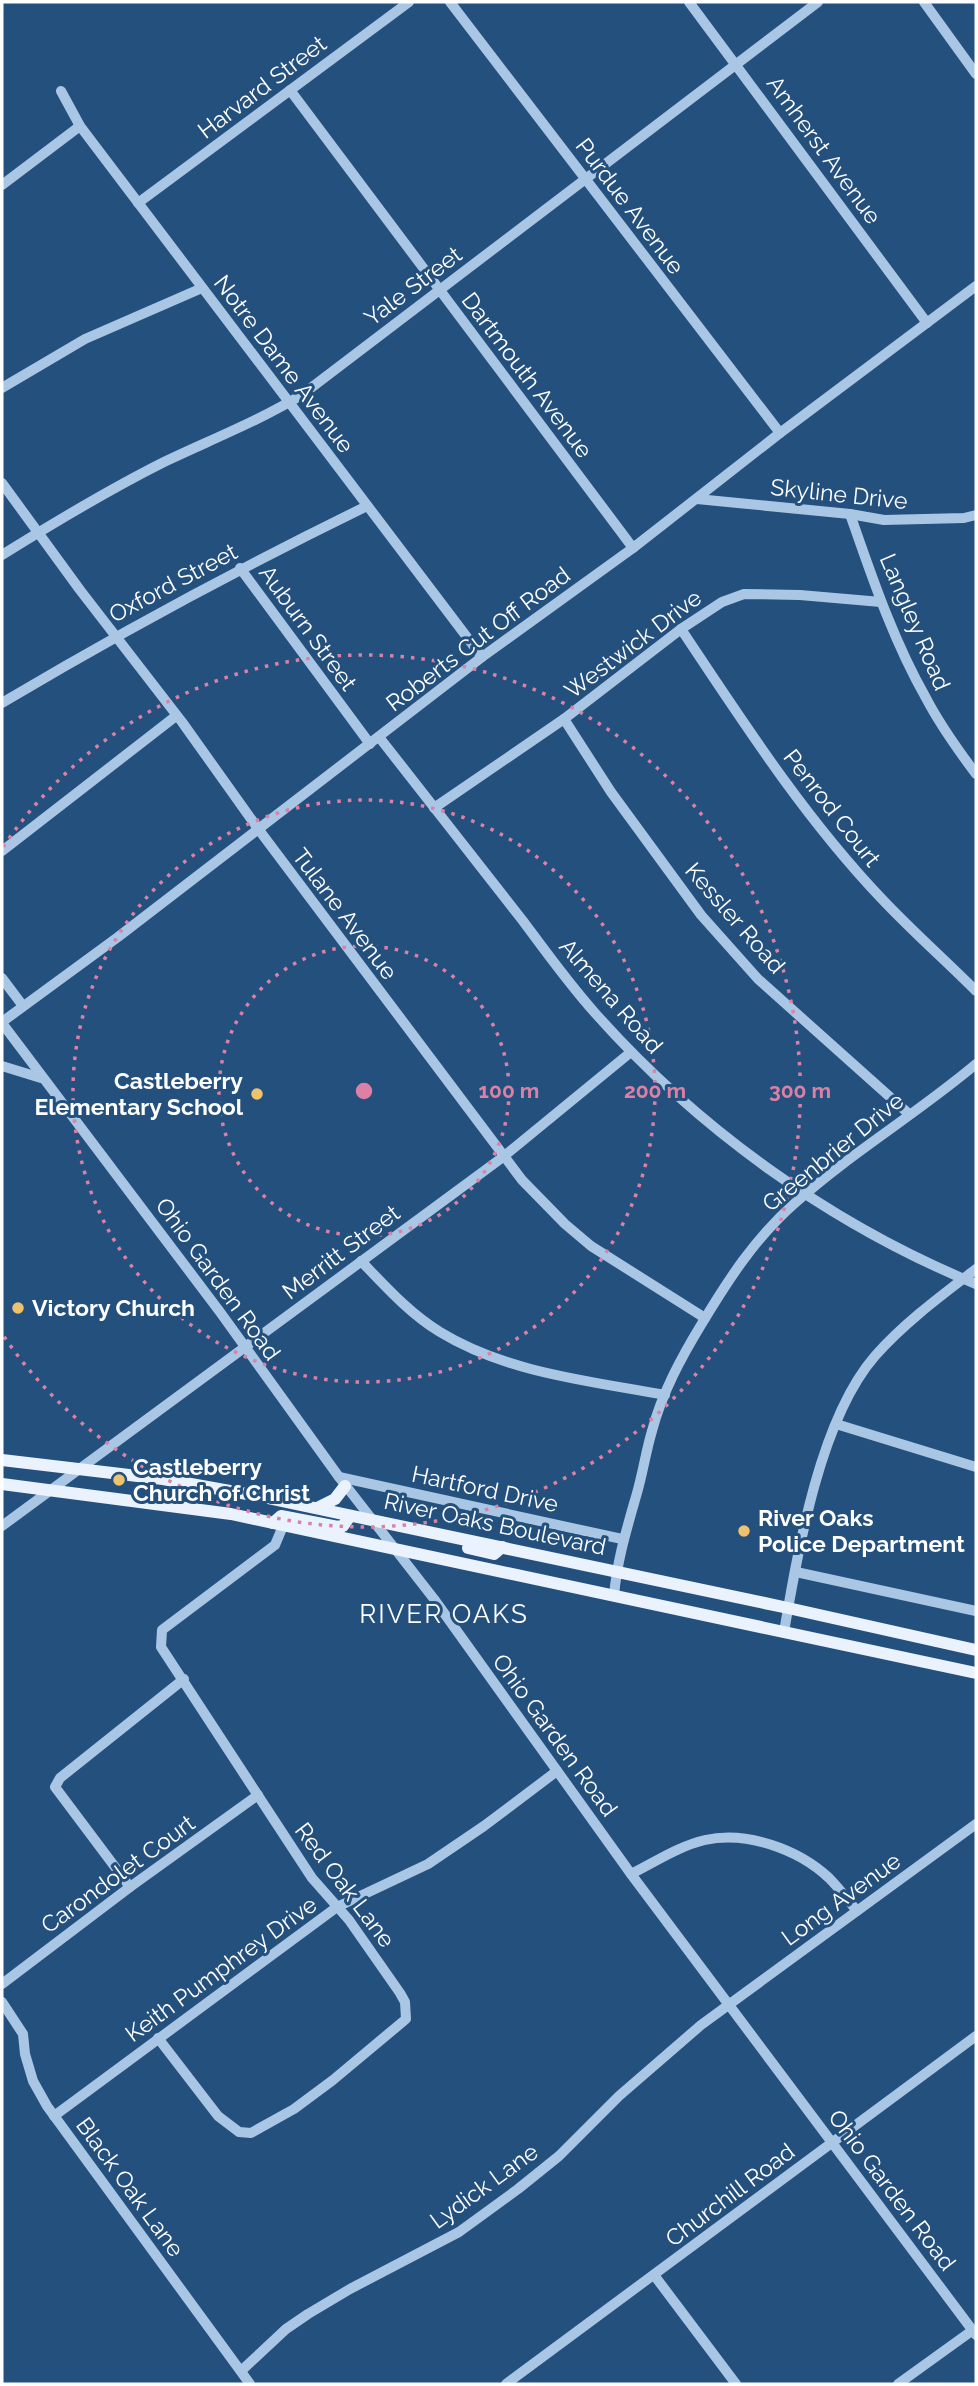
<svg xmlns="http://www.w3.org/2000/svg" width="978" height="2386" font-family="Raleway,sans-serif">
<rect width="100%" height="100%" fill="#24507d"/>
<g fill="none" stroke-linecap="round" stroke-linejoin="round">
<!-- minor -->
<g stroke="#a9c7e5" stroke-width="10">
<path d="M450,2L780,433"/>
<path d="M689,2L927,323"/>
<path d="M924,2L976,74"/>
<path d="M290,90L633,548"/>
<path d="M61,91L80,126L482,657"/>
<path d="M2,185L80,126"/>
<path d="M138,203L409,2"/>
<path d="M2,388L85,339L202,288"/>
<path d="M2,483L80,590L182,722L259,830L522,1180L565,1224L591,1246L705,1318"/>
<path d="M697,499L850,514L884,520L964,518L976,515"/>
<path d="M850,514C872,577 893,640 926,698C940,725 958,750 976,774"/>
<path d="M2,555C55,522 108,490 164,462C210,440 259,421 303,394L818,2"/>
<path d="M240,568L370,744"/>
<path d="M681,629C743,722 804,817 881,898C911,930 945,960 976,991"/>
<path d="M2,703C121,632 242,567 367,506"/>
<path d="M564,719L611,792L701,915L758,979L909,1114"/>
<path d="M379,737C427,798 475,860 523,921C546,952 569,984 595,1013C698,1129 832,1225 976,1284"/>
<path d="M434,808L564,719L681,629L722,602L744,594L800,595L881,602"/>
<path d="M2,851L176,716"/>
<path d="M2,978L23,1006"/>
<path d="M2,1022L118,937L482,657L633,548L780,433L976,286"/>
<path d="M2,1023L220,1312L339,1477L434,1599L631,1874L976,2335"/>
<path d="M2,1066L41,1078"/>
<path d="M361,1261C385,1286 410,1314 440,1332C507,1373 590,1381 665,1395"/>
<path d="M836,1424L976,1467"/>
<path d="M339,1477L622,1539"/>
<path d="M2,1526L503,1157L631,1052"/>
<path d="M796,1572L976,1611"/>
<path d="M614,1596C617,1560 627,1528 637,1493C643,1472 646,1451 652,1431C662,1393 681,1358 701,1325C728,1280 755,1238 795,1203C852,1152 918,1113 976,1064"/>
<path d="M784,1632C798,1550 820,1419 875,1356C904,1323 942,1295 976,1269"/>
<path d="M631,1874C655,1862 679,1846 705,1840C747,1831 798,1849 829,1878C839,1888 848,1900 857,1911"/>
<path d="M130,1887L55,1787L60,1778L184,1679"/>
<path d="M2,1984L130,1887L258,1795"/>
<path d="M2,2002L23,2034L25,2054L33,2081L47,2106L250,2384"/>
<path d="M158,2038L218,2116L239,2132L251,2133L294,2109L333,2080L406,2019L405,2002L400,1993L349,1920L312,1878L161,1647L162,1630L275,1545L283,1526"/>
<path d="M54,2116L337,1907L428,1864L484,1826L557,1771"/>
<path d="M654,2275L736,2384"/>
<path d="M241,2371L286,2329L308,2314L350,2289L459,2232L518,2189L559,2156L619,2096L701,2025L976,1824"/>
<path d="M506,2384L976,2036"/>
<path d="M898,2384L973,2330"/>
</g>
<!-- major -->
<g stroke="#e9f2fd" stroke-width="12">
<path d="M2,1460L163,1479L258,1496L788,1608L976,1650"/>
<path d="M2,1484L231,1514L976,1673"/>
<path d="M317,1508L335,1499L345,1486"/>
<path d="M273,1523L281,1516L338,1527L343,1526L350,1516"/>
<path d="M468,1548L494,1554L502,1547"/>
</g>
</g>
<!-- distance rings -->
<g fill="none" stroke="#dd80a5" stroke-width="3.5" stroke-dasharray="3.5 7">
<circle cx="364" cy="1091" r="145"/>
<circle cx="364" cy="1091" r="291"/>
<path d="M3 847A436 436 0 1 1 3 1335"/>
</g>
<!-- markers -->
<g fill="#efc36d" stroke="#24507d" stroke-width="2.5">
<circle cx="257" cy="1094" r="7"/>
<circle cx="18" cy="1308" r="7"/>
<circle cx="119" cy="1480" r="7"/>
<circle cx="744" cy="1531" r="7"/>
</g>
<g text-anchor="middle" stroke-width="6" stroke-linejoin="round" paint-order="stroke">
<!-- street labels -->
<g font-size="23" fill="#fff" stroke="#24507d">
<text transform="translate(262 87) rotate(-37)" y="8">Harvard Street</text>
<text transform="translate(824 150) rotate(54)" y="8">Amherst Avenue</text>
<text transform="translate(630 206) rotate(53)" y="8">Purdue Avenue</text>
<text transform="translate(413 286) rotate(-37)" y="8">Yale Street</text>
<text transform="translate(284 364) rotate(53)" y="8">Notre Dame Avenue</text>
<text transform="translate(527 375) rotate(53)" y="8">Dartmouth Avenue</text>
<text transform="translate(839 494) rotate(6)" y="8">Skyline Drive</text>
<text transform="translate(173 583) rotate(-28)" y="8">Oxford Street</text>
<text transform="translate(915 622) rotate(67)" y="8">Langley Road</text>
<text transform="translate(308 628) rotate(54)" y="8">Auburn Street</text>
<text transform="translate(478 639) rotate(-37)" y="8">Roberts Cut Off Road</text>
<text transform="translate(633 644) rotate(-37)" y="8">Westwick Drive</text>
<text transform="translate(832 808) rotate(52)" y="8">Penrod Court</text>
<text transform="translate(345 914) rotate(53)" y="8">Tulane Avenue</text>
<text transform="translate(735 918) rotate(49)" y="8">Kessler Road</text>
<text transform="translate(611 996) rotate(49)" y="8">Almena Road</text>
<text transform="translate(833 1152) rotate(-39)" y="8">Greenbrier Drive</text>
<text transform="translate(341 1252) rotate(-37)" y="8">Merritt Street</text>
<text transform="translate(218 1279) rotate(54)" y="8">Ohio Garden Road</text>
<text transform="translate(485 1489) rotate(12)" y="8">Hartford Drive</text>
<text transform="translate(495 1524) rotate(12)" y="8">River Oaks Boulevard</text>
<text transform="translate(555 1735) rotate(54)" y="8">Ohio Garden Road</text>
<text transform="translate(118 1874) rotate(-36)" y="8">Carondolet Court</text>
<text transform="translate(345 1885) rotate(53)" y="8">Red Oak Lane</text>
<text transform="translate(841 1899) rotate(-36)" y="8">Long Avenue</text>
<text transform="translate(221 1969) rotate(-36)" y="8">Keith Pumphrey Drive</text>
<text transform="translate(484 2186) rotate(-36)" y="8">Lydick Lane</text>
<text transform="translate(130 2187) rotate(54)" y="8">Black Oak Lane</text>
<text transform="translate(892 2190) rotate(53)" y="8">Ohio Garden Road</text>
<text transform="translate(730 2195) rotate(-37)" y="8">Churchill Road</text>
</g>
<!-- poi labels -->
<g font-size="23" font-weight="bold" fill="#fff" stroke="#24507d" text-anchor="start">
<text x="243" y="1089" text-anchor="end">Castleberry<tspan x="243" dy="26">Elementary School</tspan></text>
<text x="32" y="1316">Victory Church</text>
<text x="133" y="1475">Castleberry<tspan x="133" dy="26">Church of Christ</tspan></text>
<text x="758" y="1526">River Oaks<tspan x="758" dy="26">Police Department</tspan></text>
</g>
<!-- quarter labels -->
<g font-size="26" letter-spacing="2" fill="#fff" stroke="#24507d">
<text x="444" y="1623">RIVER OAKS</text>
</g>
</g>
<circle cx="364" cy="1091" r="10" fill="#dd80a5" stroke="#24507d" stroke-width="3.5"/>
<g font-size="21" text-anchor="middle" font-weight="bold" fill="#dd80a5" stroke="#24507d" stroke-width="6" stroke-linejoin="round" paint-order="stroke">
<text x="509" y="1098">100 m</text>
<text x="655" y="1098">200 m</text>
<text x="800" y="1098">300 m</text>
</g>
<!-- border -->
<rect width="978" height="2386" fill="none" stroke="#ffffff" stroke-width="7"/>
</svg>
